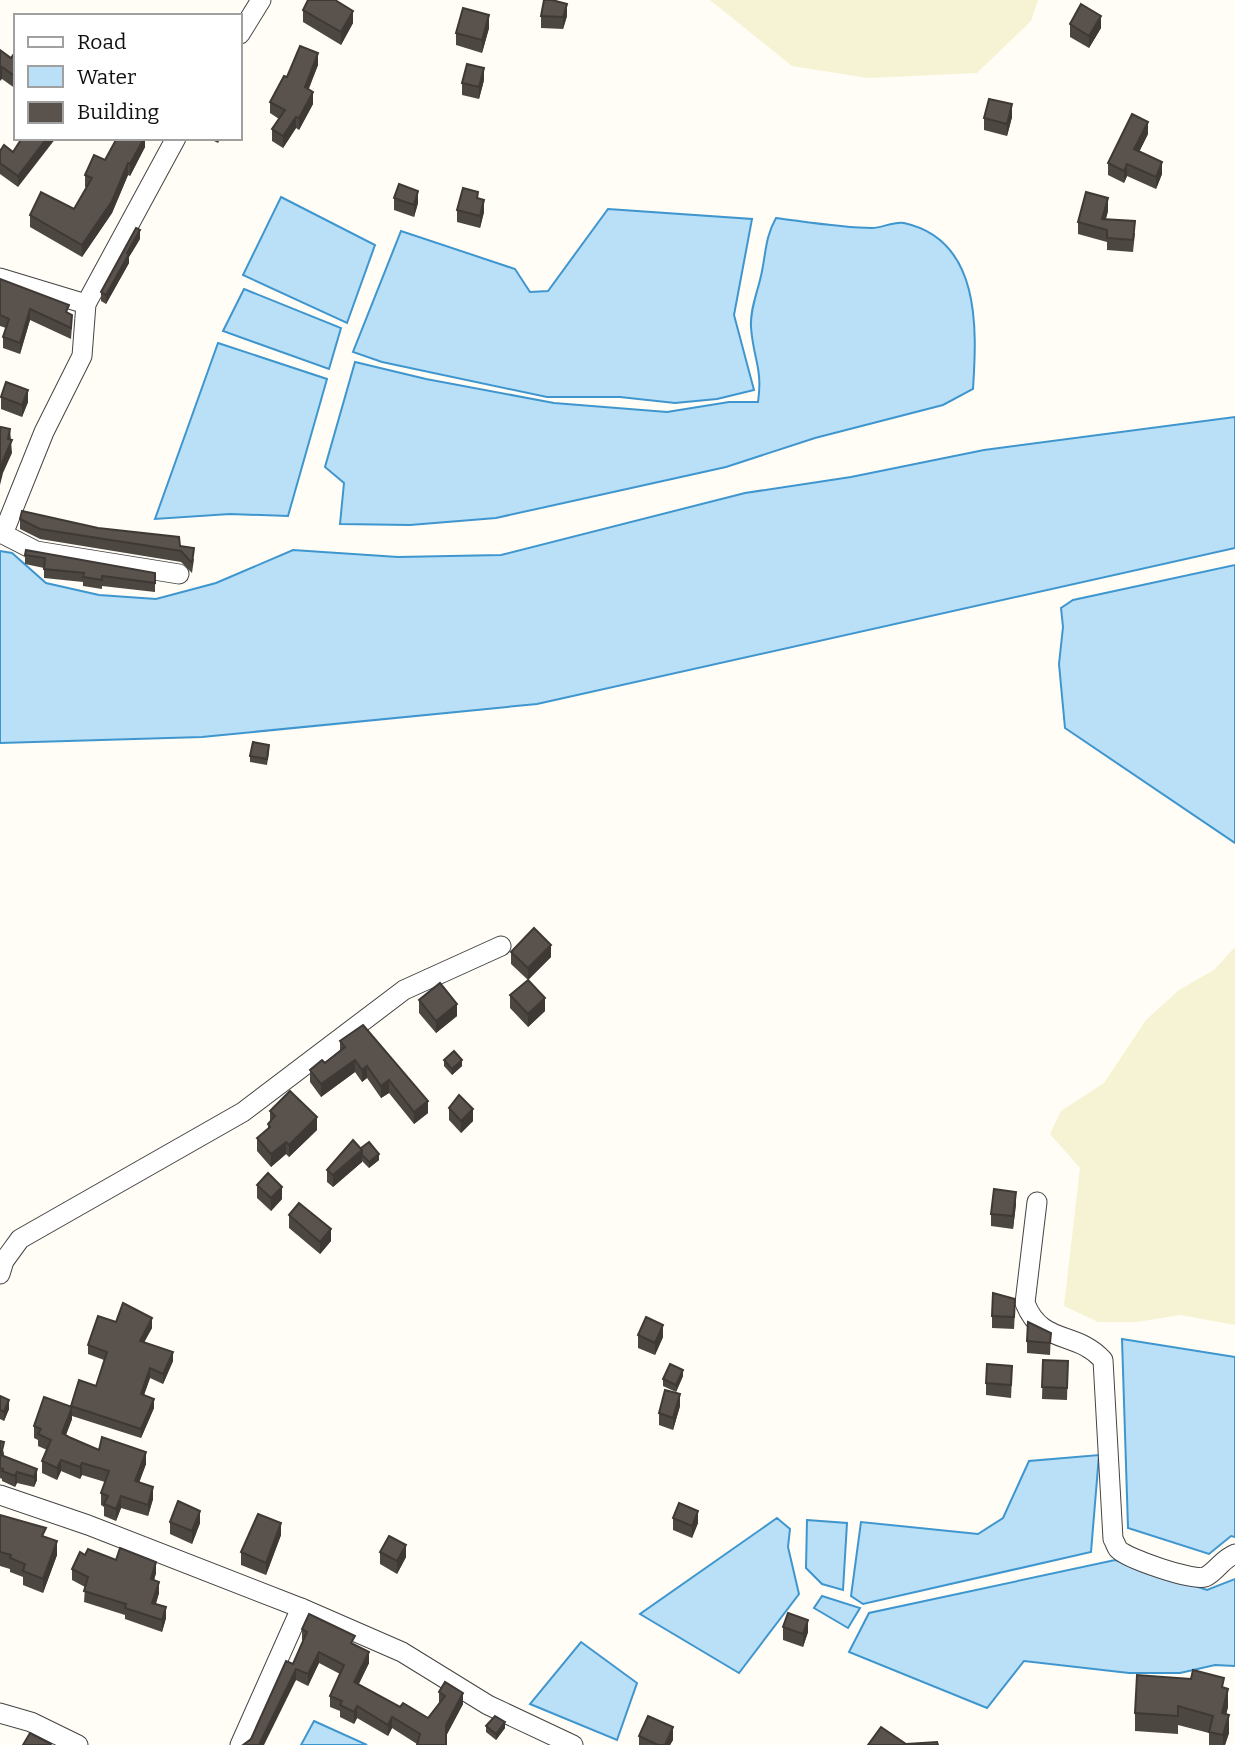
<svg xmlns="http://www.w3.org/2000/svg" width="1235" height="1745" font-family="Bitter,serif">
<rect width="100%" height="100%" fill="#fffdf5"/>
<!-- farmland -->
<g fill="#f6f3d4">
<path d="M710,0H1038L1031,21L977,73L868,78L792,66Z"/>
<path d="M1235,947V1325L1180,1315L1137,1322H1098L1064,1306L1080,1168L1050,1134L1061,1111L1104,1083L1146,1020L1179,990L1214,970Z"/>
</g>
<!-- water -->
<g fill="#b9e0f7" stroke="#3f96cf" stroke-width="2">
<path d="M281,197L375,245L347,323L243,275Z"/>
<path d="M608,209L752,219L734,315L754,390L717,399L675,403L620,397H547L382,362L353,352L401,231L515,269L530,292L548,291Z"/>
<path d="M776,218C807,222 841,228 872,228C882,228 894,221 904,223C981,240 977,328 973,389L943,405L815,438L726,467L496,518L410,525L340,524L344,483L325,467L355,362L426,379L554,403L667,412L729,402H758C763,368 753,358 751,327C750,311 756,296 760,280C766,258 764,239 776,218Z"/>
<path d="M244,289L341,328L329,369L223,331Z"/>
<path d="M218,343L327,379L288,516L230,514L155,519Z"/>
<path d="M1235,417V548L537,704L202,737L0,743V551L12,553L46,583L99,595L156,599L216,583L293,550L398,557L501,555L745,493L851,477L984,450Z"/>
<path d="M1235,565V843L1065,728L1059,664L1063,627L1061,608L1073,600Z"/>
<path d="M1122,1339L1235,1357V1537L1231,1536L1209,1554L1128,1528Z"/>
<path d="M1099,1455L1091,1552L863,1604L851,1596L861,1522L978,1534L1003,1518L1029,1461Z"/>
<path d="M777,1518L790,1529L788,1547L799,1594L739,1673L640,1614Z"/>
<path d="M807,1520L847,1523L843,1590L822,1584L806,1568Z"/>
<path d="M1115,1560L1207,1590L1235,1579V1666L1215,1665L1180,1673H1129L1024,1661L987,1708L849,1652L869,1613Z"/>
<path d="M822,1596L860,1608L848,1628L814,1608Z"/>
<path d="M581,1642L637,1683L617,1740L530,1704Z"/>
<path d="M314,1721L367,1745H301Z"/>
</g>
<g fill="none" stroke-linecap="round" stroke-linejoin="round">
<!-- minor casing -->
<g stroke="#444" stroke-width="21">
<g id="minor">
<path d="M240,34L261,0"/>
<path d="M0,278L86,304"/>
<path d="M0,533L3,534L44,432L82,356L86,304L176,138"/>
<path d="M3,534L36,551L179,574"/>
<path d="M1037,1202L1025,1303C1042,1346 1076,1330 1103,1360L1113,1539C1115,1542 1116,1546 1118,1549C1127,1559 1193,1581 1205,1577C1216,1572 1222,1559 1235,1554"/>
<path d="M0,1274L4,1261L20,1239L243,1112L404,990L501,946"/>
<path d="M0,1495L88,1525L301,1608L402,1652L488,1705L573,1745"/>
<path d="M0,1713L31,1722L78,1745"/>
<path d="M240,1745L301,1608"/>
</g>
</g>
<!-- minor -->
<use href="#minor" stroke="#fff" stroke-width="19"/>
</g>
<!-- wall -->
<g fill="#4d4742">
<path d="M337,0V1L353,23L341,45L303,22V10Z"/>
<path d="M541,16H567L563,29L541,28Z"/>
<path d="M1070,24L1101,28L1089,48L1070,37Z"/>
<path d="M489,28L482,53L456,45V33Z"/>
<path d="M0,50L11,58L16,51V89L2,79Z"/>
<path d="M318,65L308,89L313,104L299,130L296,128L283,148L272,141V129L279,119L270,113V102L287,77Z"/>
<path d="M484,80L479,99L462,95V83Z"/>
<path d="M1012,117L1007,136L984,130V118Z"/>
<path d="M1148,134L1139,152L1162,174L1156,189L1127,176L1124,183L1108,175V163Z"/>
<path d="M22,138L18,187L0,174V151L13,152Z"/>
<path d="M145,138V147L130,176L128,175L112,213L82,257L30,227V215L74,209L87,187H85V175L105,160Z"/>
<path d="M208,138H221L218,143Z"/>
<path d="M394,198L418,203L414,217L394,210Z"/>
<path d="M457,210L484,212L480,228L457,222Z"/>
<path d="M1108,211L1106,219L1135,233L1133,252L1107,250V242L1078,234V222Z"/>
<path d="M140,239L129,257V263L106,304L101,301V292Z"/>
<path d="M0,279L69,314L72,326L71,339L30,320L20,354L3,348V337L6,328L0,326Z"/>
<path d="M1,397L28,402L22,417L1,409Z"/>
<path d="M20,519L180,546L194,559L192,573L181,562L40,539L20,529Z"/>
<path d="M25,555L155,573V592L102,586V589L83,586V582L44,578V568L25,564Z"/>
<path d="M269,752L267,765L250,762V756Z"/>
<path d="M511,952L551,957L528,980L545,1011L528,1027L510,1008V995L528,980L511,964Z"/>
<path d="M419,1000L457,1016L436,1033L419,1013Z"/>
<path d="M340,1041L428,1113L414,1124L389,1093L381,1098L367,1078L362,1082L355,1072L321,1097L310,1082V1070L325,1063L340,1051Z"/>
<path d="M444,1060L462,1066L452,1075L444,1066Z"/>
<path d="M449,1108L473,1121L461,1133L449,1120Z"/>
<path d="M270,1111L317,1130L289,1157L286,1154L271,1167L257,1151V1138L268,1129V1124L270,1122Z"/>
<path d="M361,1148L379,1160L369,1168L362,1161V1162L333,1187L327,1182V1170Z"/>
<path d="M257,1185L282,1199L271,1211L257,1198Z"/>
<path d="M1016,1204L1013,1229L991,1226V1214Z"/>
<path d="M289,1215L331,1241L320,1254L289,1228Z"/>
<path d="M1015,1311L1014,1329L992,1328V1316Z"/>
<path d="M116,1322L152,1328L144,1342L173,1361L163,1384L150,1378L144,1395L154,1408L141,1438L72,1416V1419L66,1435L99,1450L146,1464L139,1483L153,1499L148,1516L121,1508L116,1521L104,1516V1507L101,1505V1493L105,1482L82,1475L80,1479L61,1471L57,1480L42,1473V1461L47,1450L38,1446V1440L34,1438V1426L71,1407L96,1386L104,1360L88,1354V1345Z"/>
<path d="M1051,1333L1050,1355L1027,1353V1341Z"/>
<path d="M638,1335L663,1337L655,1355L638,1348Z"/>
<path d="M1043,1360L1068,1361L1067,1400L1042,1399Z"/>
<path d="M683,1376L676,1392L663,1386V1379Z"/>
<path d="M1012,1378L1011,1398L986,1395V1383Z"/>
<path d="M0,1396L9,1409L4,1421L0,1419Z"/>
<path d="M680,1406L673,1430L659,1425V1413Z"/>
<path d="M0,1441L4,1453V1456L37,1469V1480L34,1487L17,1483L15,1487L2,1481V1479L0,1478Z"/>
<path d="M0,1510V1515L46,1537L57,1555L43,1593L23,1585V1577L10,1572V1569L0,1566Z"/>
<path d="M673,1518L698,1523L692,1538L673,1530Z"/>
<path d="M170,1522L200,1523L192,1544L170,1534Z"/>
<path d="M281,1535L266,1575L241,1565V1552Z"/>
<path d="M380,1552L406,1557L397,1574L380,1564Z"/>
<path d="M85,1555L116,1560L156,1573L154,1580L159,1593L156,1604L166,1618L162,1632L125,1619V1615L84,1602L85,1587L72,1580V1569Z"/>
<path d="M783,1627L808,1632L803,1647L783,1640Z"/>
<path d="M302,1629L355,1645L369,1663L359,1684L400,1707L428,1718L439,1703V1692L463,1704L446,1736L417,1744L392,1728L388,1736L357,1718L354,1724L340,1717V1711L330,1707V1696L340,1674L319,1663L308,1686L296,1680L251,1739L293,1664L303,1641L302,1640Z"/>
<path d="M1224,1688L1228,1707L1226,1714L1229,1733L1225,1745H1209V1733L1178,1725V1734L1135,1731V1713Z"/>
<path d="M486,1726L505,1728L496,1740L486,1732Z"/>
<path d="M639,1736L673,1740L670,1745H639Z"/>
</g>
<!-- shaded-wall -->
<g fill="#3f3936">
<path d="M567,4V16L563,29V17Z"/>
<path d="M353,11V23L341,45V32Z"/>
<path d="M489,15V28L482,53V40Z"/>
<path d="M1101,16V28L1089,48V36Z"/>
<path d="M318,53V65L305,99V87Z"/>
<path d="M2,67V79L0,81V70Z"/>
<path d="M484,68V80L479,99V87Z"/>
<path d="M313,92V104L299,130V118Z"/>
<path d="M1012,104V117L1007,136V124Z"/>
<path d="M296,117V128L283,148V136Z"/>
<path d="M1148,122V134L1134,162V149Z"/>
<path d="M47,138H56L18,187V176Z"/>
<path d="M144,138H145V147L130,176V164Z"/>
<path d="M1162,162V174L1156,189V177Z"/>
<path d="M128,163V175L112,213L82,257V245Z"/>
<path d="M1127,164V176L1124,183V171Z"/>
<path d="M418,191V203L414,217V205Z"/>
<path d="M1108,198V211L1102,231V219Z"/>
<path d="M484,200V212L480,228V216Z"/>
<path d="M140,230V239L129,257V263L106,304V295L127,253Z"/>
<path d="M30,309V320L20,354V343Z"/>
<path d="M28,390V402L22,417V405Z"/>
<path d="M10,429L12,453L3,473L0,485V473Z"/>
<path d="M551,945V957L528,980V968Z"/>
<path d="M545,998V1011L528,1027V1014Z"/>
<path d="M457,1004V1016L436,1033V1021Z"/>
<path d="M355,1060V1072L321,1097V1084Z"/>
<path d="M462,1060V1066L452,1075V1069Z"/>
<path d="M367,1066V1078L362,1082V1070Z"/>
<path d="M389,1080V1093L381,1098V1086Z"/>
<path d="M428,1101V1113L414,1124V1112Z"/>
<path d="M473,1109V1121L461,1133V1121Z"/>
<path d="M317,1117V1130L289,1157V1145Z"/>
<path d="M286,1142V1154L271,1167V1154Z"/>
<path d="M362,1150V1162L333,1187V1175Z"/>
<path d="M379,1154V1160L369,1168V1162Z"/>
<path d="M282,1187V1199L271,1211V1198Z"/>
<path d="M1016,1192V1204L1013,1229V1216Z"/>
<path d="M331,1229V1241L320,1254V1242Z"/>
<path d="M152,1318V1328L140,1350V1341Z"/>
<path d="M663,1325V1337L655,1355V1343Z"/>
<path d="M173,1352V1361L163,1384V1374Z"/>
<path d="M150,1368V1378L141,1403V1394Z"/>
<path d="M683,1370V1376L676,1392V1385Z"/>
<path d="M680,1394V1406L673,1430V1418Z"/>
<path d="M154,1399V1408L141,1438V1429Z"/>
<path d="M9,1400V1409L4,1421V1412Z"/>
<path d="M72,1407V1419L62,1445V1433Z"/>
<path d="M146,1452V1464L135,1493V1481Z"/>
<path d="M61,1460V1471L57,1480V1468Z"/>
<path d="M82,1463V1475L80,1479V1467Z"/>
<path d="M37,1469V1480L34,1487V1477Z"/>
<path d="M17,1472V1483L15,1487V1476Z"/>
<path d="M153,1487V1499L148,1516V1505Z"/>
<path d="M121,1496V1508L116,1521V1509Z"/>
<path d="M200,1511V1523L192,1544V1531Z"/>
<path d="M698,1511V1523L692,1538V1526Z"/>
<path d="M281,1523V1535L266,1575V1563Z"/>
<path d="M57,1541V1555L43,1593V1579Z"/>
<path d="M406,1545V1557L397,1574V1561Z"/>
<path d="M156,1562V1573L151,1590V1579Z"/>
<path d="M159,1582V1593L152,1614V1603Z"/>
<path d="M166,1607V1618L162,1632V1620Z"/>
<path d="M808,1620V1632L803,1647V1634Z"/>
<path d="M319,1652V1663L308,1686V1674Z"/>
<path d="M369,1652V1663L354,1693V1682Z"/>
<path d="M296,1669V1680L264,1745H259Z"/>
<path d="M1228,1689V1707L1222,1732V1713Z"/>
<path d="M463,1693V1704L446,1736V1725Z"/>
<path d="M357,1706V1718L354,1724V1712Z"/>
<path d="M1229,1715V1733L1225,1745H1223V1735Z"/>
<path d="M392,1717V1728L388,1736V1725Z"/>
<path d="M505,1722V1728L496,1740V1734Z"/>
<path d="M673,1727V1740L670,1745H665Z"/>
</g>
<!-- building -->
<g fill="#5a524d" stroke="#3f3936" stroke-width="2">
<path d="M308,0H335L353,11L341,32L303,10Z"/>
<path d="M544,0H552L567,4L563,17L541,16Z"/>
<path d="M1081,4L1101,16L1089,36L1070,24Z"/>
<path d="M463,8L489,15L482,40L456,33Z"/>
<path d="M300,46L318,53L305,87L313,92L299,118L296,117L283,136L272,129L285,110L270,102L284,76L287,77Z"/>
<path d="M0,50L11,58L16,51V77L2,67L0,70Z"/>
<path d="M467,64L484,68L479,87L462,83Z"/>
<path d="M989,99L1012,104L1007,124L984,118Z"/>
<path d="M1132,114L1148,122L1134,149L1162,162L1156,177L1127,164L1124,171L1108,163Z"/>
<path d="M22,138H47L18,176L0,163V151L4,145L13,152Z"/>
<path d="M117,138H144L130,164L128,163L112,201L82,245L30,215L41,192L74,209L92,178L85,175L94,155L105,160Z"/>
<path d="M399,184L418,191L414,205L394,198Z"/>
<path d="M463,188L478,192L477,198L484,200L480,216L457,210Z"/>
<path d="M1086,192L1108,198L1102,219L1135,221L1133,240L1107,238V230L1078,222Z"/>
<path d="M136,228L140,230L127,253L129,254L106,295L101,292Z"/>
<path d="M0,279L69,305L66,312L72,315L71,328L30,309L20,343L3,337L9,319L0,315Z"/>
<path d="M6,382L28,390L22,405L1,397Z"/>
<path d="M1,427L10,429L8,439L12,440L3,460L0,473V430Z"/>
<path d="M22,511L98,528L179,537L180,546L194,548L192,563L181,551L40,529L20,519Z"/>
<path d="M26,550L155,573V583L102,576V580L83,577L84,573L44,569L45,558L25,555Z"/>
<path d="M253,742L269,745L267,759L250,756Z"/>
<path d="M534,928L551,945L528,968L511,952Z"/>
<path d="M528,980L545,998L528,1014L510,995Z"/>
<path d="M440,983L457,1004L436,1021L419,1000Z"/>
<path d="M363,1025L428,1101L414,1112L389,1080L381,1086L367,1066L362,1070L355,1060L321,1084L310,1070L322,1060L325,1063L345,1047L340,1041Z"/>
<path d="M454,1051L462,1060L452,1069L444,1060Z"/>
<path d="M290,1091L317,1117L289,1145L286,1142L271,1154L257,1138L270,1127L268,1124L275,1116L270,1111Z"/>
<path d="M459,1095L473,1109L461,1121L449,1108Z"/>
<path d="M353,1140L362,1150L333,1175L327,1170Z"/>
<path d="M369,1142L379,1154L369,1162L362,1155V1150L361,1148Z"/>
<path d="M268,1173L282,1187L271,1198L257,1185Z"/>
<path d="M994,1189L1016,1192L1013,1216L991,1214Z"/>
<path d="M299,1203L331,1229L320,1242L289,1215Z"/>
<path d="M993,1293L1015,1299L1014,1317L992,1316Z"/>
<path d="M123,1303L152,1318L140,1341L173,1352L163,1374L150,1368L141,1394L154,1399L141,1429L71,1406L79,1380L96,1386L107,1352L88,1345L98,1316L116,1322Z"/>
<path d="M646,1317L663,1325L655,1343L638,1335Z"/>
<path d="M1028,1322L1051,1333L1050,1343L1027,1341Z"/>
<path d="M1043,1360L1068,1361L1067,1388L1042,1387Z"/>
<path d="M670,1364L683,1370L676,1385L663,1379Z"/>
<path d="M987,1364L1012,1366L1011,1385L986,1383Z"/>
<path d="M665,1390L680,1394L673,1418L659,1413Z"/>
<path d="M0,1396L9,1400L4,1412L0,1410Z"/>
<path d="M44,1397L72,1407L62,1433L71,1438L99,1450L102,1437L146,1452L135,1481L153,1487L148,1505L121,1496L116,1509L104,1504L108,1496L101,1493L109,1471L82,1463L80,1467L61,1460L57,1468L42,1461L51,1440L38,1434L41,1429L34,1426Z"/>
<path d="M0,1441L4,1442L1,1455L37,1469L34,1477L17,1472L15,1476L2,1471L3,1469L0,1468Z"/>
<path d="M178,1501L200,1511L192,1531L170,1522Z"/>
<path d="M679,1503L698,1511L692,1526L673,1518Z"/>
<path d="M258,1514L281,1523L266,1563L241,1552Z"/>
<path d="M0,1515L46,1528L42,1536L57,1541L43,1579L23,1571L25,1564L10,1558L11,1555L0,1552Z"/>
<path d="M389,1536L406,1545L397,1561L380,1552Z"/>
<path d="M120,1548L156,1562L151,1579L159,1582L152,1603L166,1607L162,1620L125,1608L126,1604L84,1591L88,1577L72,1569L80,1552L85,1555L88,1549L116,1560Z"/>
<path d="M788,1613L808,1620L803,1634L783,1627Z"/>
<path d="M309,1614L355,1636L351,1643L369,1652L354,1682L400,1707L403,1703L428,1718L445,1696L439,1692L445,1682L463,1693L446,1725V1745H417L420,1734L392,1717L388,1725L357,1706L354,1712L340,1705L342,1701L330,1696L344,1665L319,1652L308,1674L296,1669L259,1745H243L251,1739L286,1661L293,1664L307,1632L302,1629Z"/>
<path d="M1193,1670L1224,1678L1222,1687L1228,1689L1222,1713L1229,1715L1223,1735L1209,1732L1213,1716L1178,1706V1716L1135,1713L1137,1675L1191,1679Z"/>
<path d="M495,1716L505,1722L496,1734L486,1726Z"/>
<path d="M648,1716L673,1727L665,1745H658L639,1736Z"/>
<path d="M881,1727L906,1744L937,1742L938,1745H868Z"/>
<path d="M30,1733L51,1744L50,1745H23Z"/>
</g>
<!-- legend -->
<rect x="14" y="14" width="228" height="126" fill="#ffffff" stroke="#a0a0a0" stroke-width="2"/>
<rect x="28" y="37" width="35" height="10" fill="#ffffff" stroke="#a0a0a0" stroke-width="2"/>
<text x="77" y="49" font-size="21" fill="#111111">Road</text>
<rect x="28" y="66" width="35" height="21" fill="#b9e0f7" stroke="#a0a0a0" stroke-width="2"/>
<text x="77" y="84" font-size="21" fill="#111111">Water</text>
<rect x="28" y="102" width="35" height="21" fill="#5a524d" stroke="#a0a0a0" stroke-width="2"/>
<text x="77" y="119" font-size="21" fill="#111111">Building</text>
</svg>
